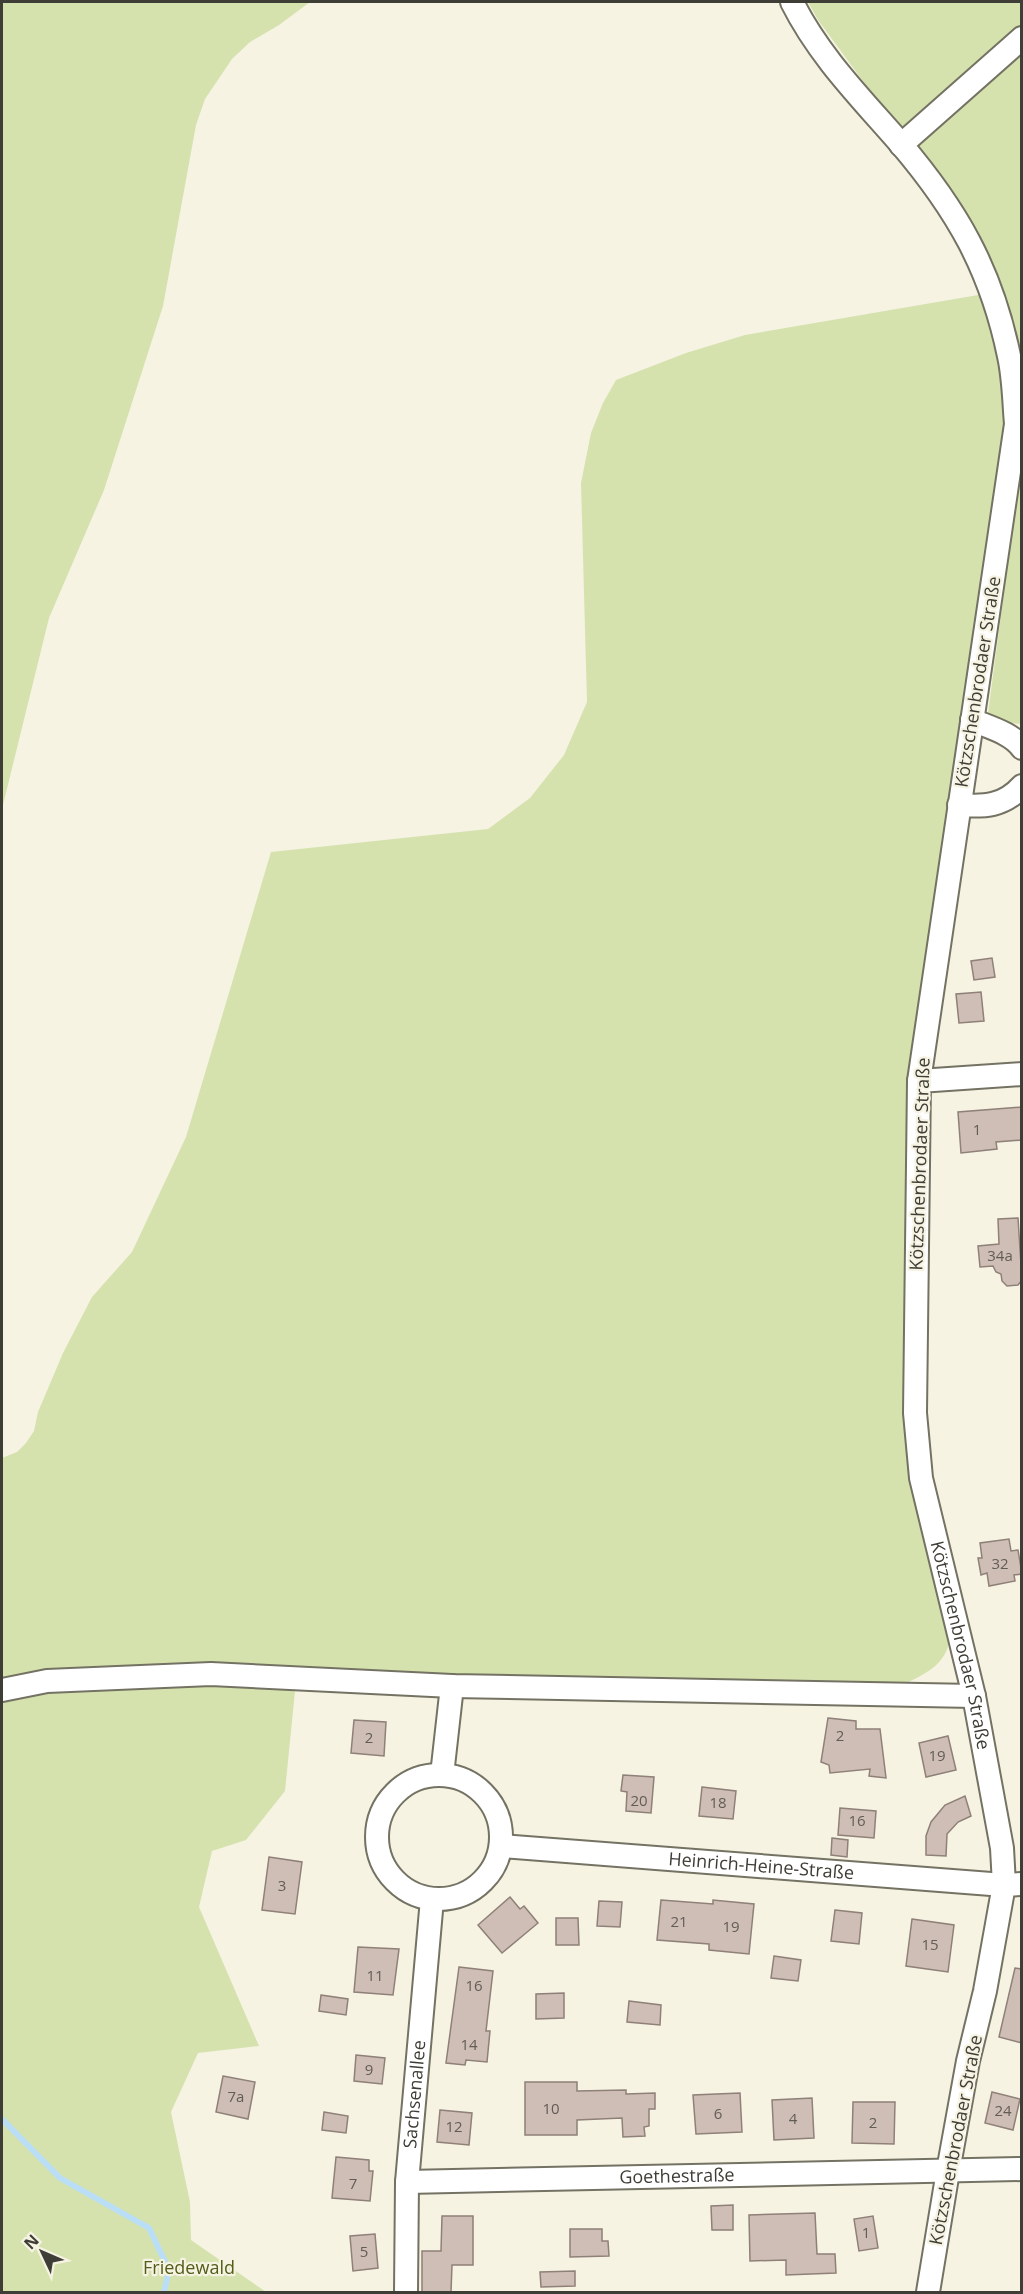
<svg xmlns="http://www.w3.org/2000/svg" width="1023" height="2294" font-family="'Open Sans',sans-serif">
<rect width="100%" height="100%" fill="#f6f3e3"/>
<!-- green -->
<g fill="#d5e2ae">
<path d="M2,2H310L279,25L250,42L232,59L205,99L196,125L163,306L104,490L49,618L2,809Z"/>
<path d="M808,2H1021V361L1003,291L979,239L818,20Z"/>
<path d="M984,294L999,348L1003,382L1005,430L912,1065L910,1319L949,1643C943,1669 919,1676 897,1688L296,1681L285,1791L246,1840L212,1851L199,1907L259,2046L198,2053L171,2112L190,2202L191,2240L266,2292H2V1458L17,1452L26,1443L34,1431L38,1412L63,1353L92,1297L132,1252L186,1137L271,852L488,829L530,798L564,755L587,702L581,483L591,433L603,403L616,380L686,353L745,335Z"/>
<path d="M1021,463V724L987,721Z"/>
</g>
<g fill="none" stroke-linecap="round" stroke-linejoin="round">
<!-- stream -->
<path stroke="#b9def6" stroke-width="6" d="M2,2119L60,2178L149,2228L169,2270L164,2292"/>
</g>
<!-- building -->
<g fill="#cebeb5" stroke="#8f8078" stroke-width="1.5">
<path d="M992,958L995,977L974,980L971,961Z"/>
<path d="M981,992L984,1021L959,1023L956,994Z"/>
<path d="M1022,1107V1140L996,1142L997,1149L961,1153L958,1112Z"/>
<path d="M1018,1218L1022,1280L1018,1285L1007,1286L1002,1281L1001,1274L996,1272L993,1266L980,1267L978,1246L999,1244L998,1219Z"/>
<path d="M1009,1539L1011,1551L1018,1550L1022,1574L1014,1575L1015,1581L989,1586L987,1573L981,1575L978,1558H982L980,1543Z"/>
<path d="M828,1718L856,1721V1729H880L886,1778L869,1776L870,1769L830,1773L829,1765L821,1762Z"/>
<path d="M354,1720L386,1722L384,1756L351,1753Z"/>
<path d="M948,1736L956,1770L926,1777L919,1743Z"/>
<path d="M623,1775L654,1777L651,1813L626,1811L627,1792L621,1791Z"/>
<path d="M702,1787L736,1791L733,1819L699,1816Z"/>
<path d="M965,1796L971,1816L958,1822L947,1834L946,1856L926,1855V1836L931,1822L945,1805Z"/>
<path d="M840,1808L876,1811L874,1838L838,1835Z"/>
<path d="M832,1838L848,1840L847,1857L831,1855Z"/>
<path d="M269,1857L302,1862L295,1914L262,1910Z"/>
<path d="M510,1897L520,1909L524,1906L538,1923L502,1953L478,1925Z"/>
<path d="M661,1900L713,1904V1900L754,1904L749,1954L709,1950V1944L657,1940Z"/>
<path d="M599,1901L622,1902L620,1927L597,1926Z"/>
<path d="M835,1910L862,1913L859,1944L831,1941Z"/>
<path d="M556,1918H578L579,1945H556Z"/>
<path d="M912,1919L954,1925L948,1972L906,1966Z"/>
<path d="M358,1947L399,1949L393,1995L354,1992Z"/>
<path d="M774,1956L801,1960L798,1981L771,1978Z"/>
<path d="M459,1967L493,1971L486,2031H490L487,2062L466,2060L465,2065L446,2063Z"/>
<path d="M1015,1968L1022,1969V2043L999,2037Z"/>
<path d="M564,1993V2018L536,2019V1994Z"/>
<path d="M321,1995L348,1999L346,2015L319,2011Z"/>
<path d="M629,2001L661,2005L660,2025L627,2022Z"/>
<path d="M356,2055L385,2058L382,2084L354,2081Z"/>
<path d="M223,2076L255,2082L248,2119L216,2112Z"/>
<path d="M525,2082H577V2091L626,2090V2094L655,2093V2109H649V2126L644,2127L645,2136L623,2137L622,2118L577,2120V2135H525Z"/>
<path d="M992,2092L1020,2099L1013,2130L985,2123Z"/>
<path d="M740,2093L742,2132L696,2134L693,2095Z"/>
<path d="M812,2098L814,2138L774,2140L772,2100Z"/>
<path d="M853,2102H895L894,2144L852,2143Z"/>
<path d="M440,2110L472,2113L469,2145L437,2142Z"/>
<path d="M324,2112L348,2116L346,2133L322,2130Z"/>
<path d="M336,2157L369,2160V2171H373L370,2201L332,2198Z"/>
<path d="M733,2205V2230H712L711,2206Z"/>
<path d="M815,2213L817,2254H835L836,2273L786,2275V2260L750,2261L749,2215Z"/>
<path d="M442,2216H473V2265H452L451,2292H422V2251H441Z"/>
<path d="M873,2216L878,2248L859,2251L854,2219Z"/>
<path d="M570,2229H602V2241H608L609,2256L570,2257Z"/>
<path d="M375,2234L378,2268L353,2271L350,2236Z"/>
<path d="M575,2271V2286L541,2287L540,2272Z"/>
</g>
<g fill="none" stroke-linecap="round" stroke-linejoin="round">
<!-- minor casing -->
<g stroke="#747263" stroke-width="26">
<g id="minor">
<path id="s1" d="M792,2C819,56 860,97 900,143C957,210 991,269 1009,356C1014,378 1014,402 1016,424L919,1081L915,1413L921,1478L974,1696L1002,1848L1004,1885L985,1991L968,2061L948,2171L928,2292"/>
<path d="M901,145L1022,38"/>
<path d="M972,720C988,727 1012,733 1022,748"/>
<path d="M959,805C985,807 1004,806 1022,786"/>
<path d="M919,1081L1022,1074"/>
<path d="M2,1690L47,1681L211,1674L452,1686L974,1696"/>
<path d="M442,1775L452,1686"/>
<circle cx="439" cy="1837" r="62"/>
<path id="s2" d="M501,1846L1004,1885L1022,1884"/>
<path id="s3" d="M407,2182L1022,2169"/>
<path id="s4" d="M406,2292L407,2182L432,1899"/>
</g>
</g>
<!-- minor -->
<use href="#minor" stroke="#fff" stroke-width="22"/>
</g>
<g text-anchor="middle" stroke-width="4.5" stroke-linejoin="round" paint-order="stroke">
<!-- number labels -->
<g font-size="15" fill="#625d56">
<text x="977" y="1135">1</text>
<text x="1000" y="1261">34a</text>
<text x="1000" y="1569">32</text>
<text x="840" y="1741">2</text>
<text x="369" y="1743">2</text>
<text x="937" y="1761">19</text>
<text x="639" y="1806">20</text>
<text x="718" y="1808">18</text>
<text x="857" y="1826">16</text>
<text x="282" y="1891">3</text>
<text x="679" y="1927">21</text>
<text x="731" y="1932">19</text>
<text x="930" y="1950">15</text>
<text x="375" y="1981">11</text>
<text x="474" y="1991">16</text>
<text x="469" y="2050">14</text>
<text x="369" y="2075">9</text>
<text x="236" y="2102">7a</text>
<text x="551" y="2114">10</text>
<text x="1003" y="2116">24</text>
<text x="718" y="2119">6</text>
<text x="793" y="2124">4</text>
<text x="873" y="2128">2</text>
<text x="454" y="2132">12</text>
<text x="353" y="2189">7</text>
<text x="866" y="2238">1</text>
<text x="364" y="2257">5</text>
</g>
<!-- street labels -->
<g font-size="18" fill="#3e3d36" stroke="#f6f3e3">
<text transform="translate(978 682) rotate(-81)" y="6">Kötzschenbrodaer Straße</text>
<text transform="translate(920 1164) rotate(-88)" y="6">Kötzschenbrodaer Straße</text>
<text dy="6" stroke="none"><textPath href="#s1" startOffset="1722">Kötzschenbrodaer Straße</textPath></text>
<text dy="6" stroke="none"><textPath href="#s2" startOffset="261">Heinrich-Heine-Straße</textPath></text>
<text dy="6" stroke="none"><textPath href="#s4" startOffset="198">Sachsenallee</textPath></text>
<text transform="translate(956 2140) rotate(-79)" y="6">Kötzschenbrodaer Straße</text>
<text dy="6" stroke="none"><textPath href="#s3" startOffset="270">Goethestraße</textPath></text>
</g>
<!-- park labels -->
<g font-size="18" fill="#515d18" stroke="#f6f3e3">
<text x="189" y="2274">Friedewald</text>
</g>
</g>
<!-- border -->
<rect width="1023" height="2294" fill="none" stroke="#3e3d36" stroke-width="6"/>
<!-- north arrow -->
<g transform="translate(42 2252) rotate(314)" stroke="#f6f3e3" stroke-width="4.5" paint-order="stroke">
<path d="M0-4.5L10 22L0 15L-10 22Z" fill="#3e3d36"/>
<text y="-9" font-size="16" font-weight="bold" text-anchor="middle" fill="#3e3d36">N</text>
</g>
</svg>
